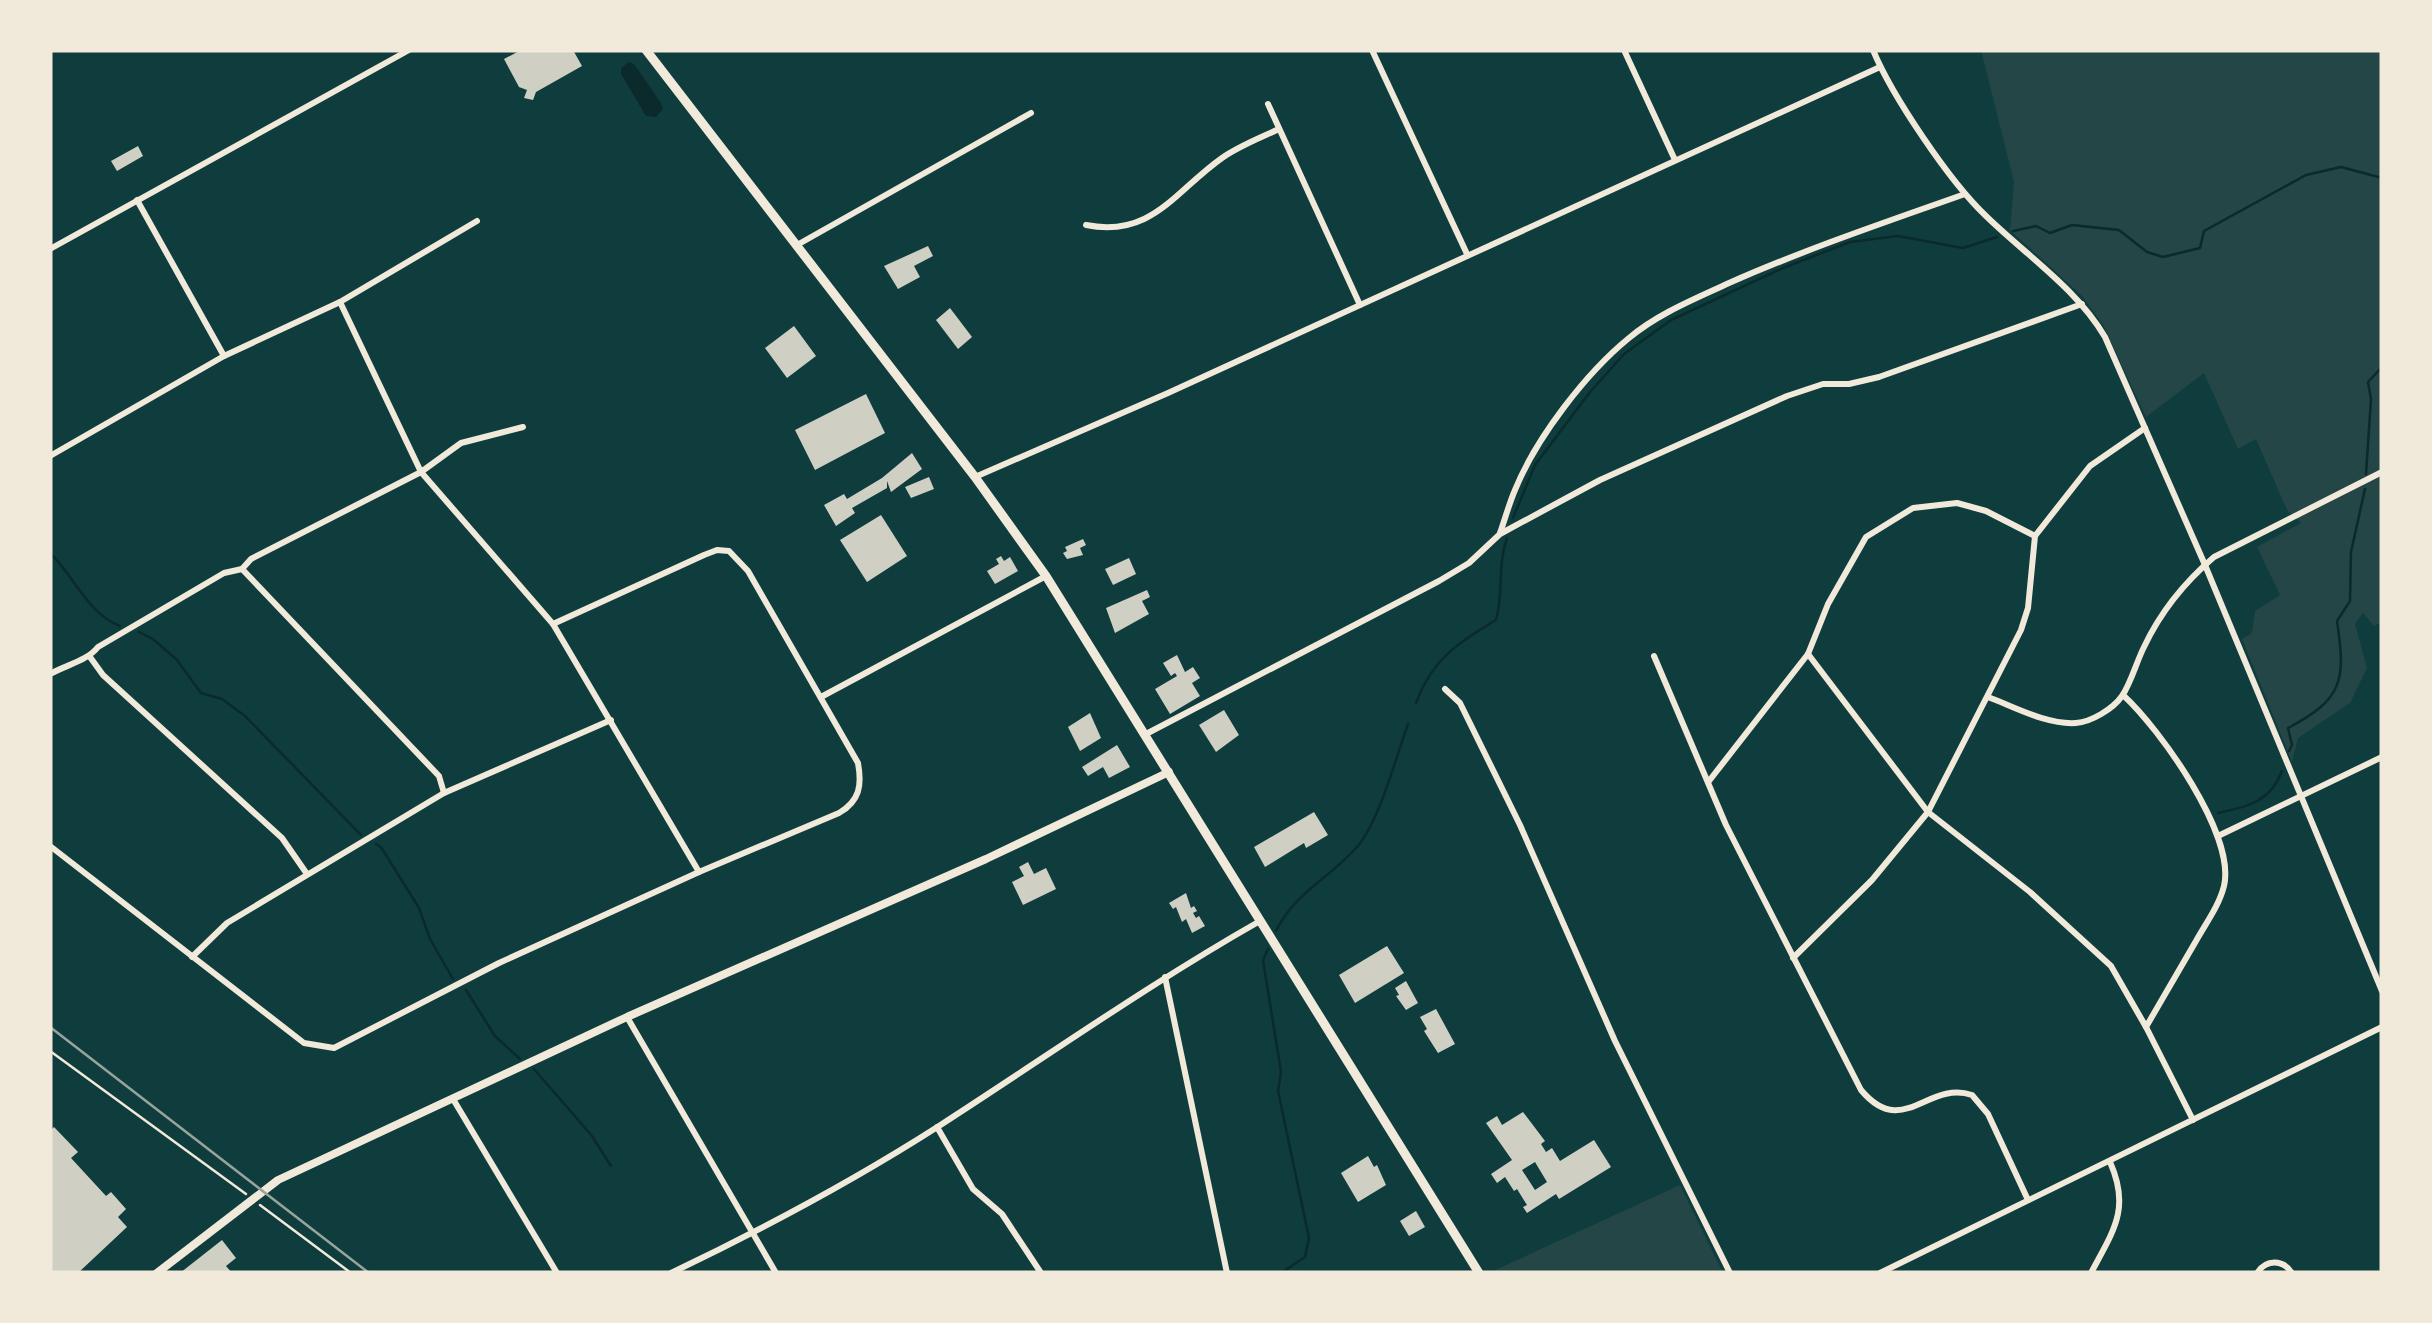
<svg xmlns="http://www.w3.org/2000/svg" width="2432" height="1323" font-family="Georgia,serif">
<rect width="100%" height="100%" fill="#0f3d3e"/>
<!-- green -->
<g fill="#244646">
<path d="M1981,50H2382V622L2374,626L2363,613L2355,624L2367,668L2350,703L2298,738L2292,762L2242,639L2252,633L2255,611L2280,595L2257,547L2301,523L2287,510L2256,439L2238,449L2204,373L2146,417L2103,325L2082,296L2010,230L2014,182Z"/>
<path d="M1680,1185L1723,1273H1489Z"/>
</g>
<!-- water -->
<path fill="#0a2a2b" d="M629,62L634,64L661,103L663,109L656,117L646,116L621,74V68Z"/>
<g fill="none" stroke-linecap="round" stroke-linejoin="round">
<!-- stream -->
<g stroke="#0a2a2b" stroke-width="2.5">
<path d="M2013,231L2036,226L2050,233L2072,225L2119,230L2147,252L2163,257L2200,248L2204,231L2306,175L2341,167L2382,178"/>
<path d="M2366,474L2371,399L2368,382L2382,367"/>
<path d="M1513,518L1535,465L1590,392L1624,354L1671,320L1783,268L1850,242L1898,236L1963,248L1997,237"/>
<path d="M50,553C75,577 87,613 120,626"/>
<path d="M139,632L153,639L177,660L201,693L222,699L245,716L361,835"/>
<path d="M1416,703C1432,659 1458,643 1496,620C1504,592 1497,566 1507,538"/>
<path d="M2289,751L2292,745L2288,728C2343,699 2346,681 2337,621L2350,601L2351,552L2365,489"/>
<path d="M2218,813C2248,807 2271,801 2282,771"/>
<path d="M376,844L381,847L419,908L430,939L453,979"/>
<path d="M1276,931C1296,891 1329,879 1357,847C1379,822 1396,757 1408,724"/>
<path d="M1268,949L1263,960L1281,1072L1278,1091L1309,1238L1305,1257L1281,1273"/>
<path d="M466,990L495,1036L520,1059"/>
<path d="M534,1069L592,1136L611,1166"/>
</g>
</g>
<!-- building -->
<g fill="#cfcfc3" fill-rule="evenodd">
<path d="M521,50H573L582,66L536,92L533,100L524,98L527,90L519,87L504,59Z"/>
<path d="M138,146L143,156L117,171L111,161Z"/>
<path d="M928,246L933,256L914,266L920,277L898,289L884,266Z"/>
<path d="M950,308L972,337L958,349L936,320Z"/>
<path d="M794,326L816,356L787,378L765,348Z"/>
<path d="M866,394L885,433L815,470L795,430Z"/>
<path d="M912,453L922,469L891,492L887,481V488L852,508L855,513L836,526L824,505L844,494L847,499L882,478Z"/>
<path d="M929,477L934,489L911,498L905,487Z"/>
<path d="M881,515L907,556L867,582L840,540Z"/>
<path d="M1083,539L1086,545L1080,548L1083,555L1067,559L1063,553L1067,551L1065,547Z"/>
<path d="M1001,556L1004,561L1010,557L1018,571L995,584L987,571L999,564L996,559Z"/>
<path d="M1129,558L1136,574L1113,585L1105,569Z"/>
<path d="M1147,590L1150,597L1142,601L1149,614L1115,633L1106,608Z"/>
<path d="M1177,655L1185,672L1193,667L1200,678L1192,683L1200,696L1170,714L1155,689L1177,676L1175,673L1171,676L1163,663Z"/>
<path d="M1224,710L1239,735L1216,752L1199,725Z"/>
<path d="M1090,713L1101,738L1080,751L1068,727Z"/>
<path d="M1117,745L1130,767L1109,778L1103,767L1088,776L1082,767Z"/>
<path d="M1314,812L1328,835L1306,848L1304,843L1265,867L1254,847Z"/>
<path d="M1028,862L1034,874L1046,868L1056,889L1023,905L1012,882L1024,876L1019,867Z"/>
<path d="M1186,893L1191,908L1194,906L1197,911L1193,913L1196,918L1199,916L1205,926L1192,933L1186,919L1182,922L1176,907L1173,909L1169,903Z"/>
<path d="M1387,946L1404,973L1355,1003L1339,975Z"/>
<path d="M1406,981L1418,1003L1406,1010L1396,996L1399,995L1395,988Z"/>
<path d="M1436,1009L1455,1044L1438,1053L1424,1031L1427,1029L1420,1017Z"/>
<path d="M1523,1112L1545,1141L1541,1144L1546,1152L1552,1148L1560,1161L1594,1140L1611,1167L1559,1199L1556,1194L1527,1213L1523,1207L1527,1205L1517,1189L1514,1191L1505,1177L1497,1183L1491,1174L1512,1160L1486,1123L1497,1116L1502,1125ZM1535,1162L1547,1182L1535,1190L1522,1170Z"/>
<path d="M54,1127L78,1152L71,1158L106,1196L111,1192L126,1209L118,1217L127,1227L78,1273H50V1131Z"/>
<path d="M1368,1156L1374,1167L1377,1165L1386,1185L1358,1202L1341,1173Z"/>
<path d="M1416,1211L1425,1227L1409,1236L1400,1221Z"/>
<path d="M222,1240L236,1258L226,1266L232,1273H180Z"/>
</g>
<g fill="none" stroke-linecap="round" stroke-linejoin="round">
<!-- path -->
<g stroke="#f1e9da" stroke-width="2.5">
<path d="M50,1051L246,1194"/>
<path d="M260,1205L351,1273"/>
</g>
<!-- minor -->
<g stroke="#f1e9da" stroke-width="6">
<path d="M1372,50L1467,254"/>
<path d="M1624,50L1675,160"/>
<path d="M1873,50C1892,96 1950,182 1986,216C2027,256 2076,288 2105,337L2205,565L2382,991"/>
<path d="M1268,104L1360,305"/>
<path d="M137,200L224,356"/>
<path d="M1086,225C1152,238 1175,191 1222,158C1239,146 1260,138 1279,129"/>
<path d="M797,245L1031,113"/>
<path d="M50,249L409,50"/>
<path d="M340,302L421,472L553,624L699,872"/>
<path d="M50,456L224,356L340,302L477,221"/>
<path d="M975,477L1168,393L1880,67"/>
<path d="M1500,533C1505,519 1509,504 1515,490C1536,438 1586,373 1629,338C1659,313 1695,299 1729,283C1806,249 1886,222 1965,194"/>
<path d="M242,569L439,776L444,793"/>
<path d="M1808,654L1928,812L2030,892L2111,966L2146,1027L2193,1120"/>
<path d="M1654,656L1726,825L1861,1090C1903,1140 1927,1080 1972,1095L1988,1114L2028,1200"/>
<path d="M90,657L103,675L282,838L307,874"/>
<path d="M50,674C66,665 87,661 98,647L224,573L242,569L251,559L421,472L461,443L523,427"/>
<path d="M1445,689L1460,703L1520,825L1615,1041L1730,1273"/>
<path d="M2123,695C2160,729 2236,835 2224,886C2219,906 2206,923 2196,941C2180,969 2163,998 2146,1027"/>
<path d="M821,697L1046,576"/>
<path d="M1988,697C2015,707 2047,725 2076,723C2091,722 2113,709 2122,696C2131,683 2136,663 2144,647C2160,613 2186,581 2214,557L2382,472"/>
<path d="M1146,734L1439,581L1469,563L1500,534L1600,480L1787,396L1823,384H1849L1879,377L2082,304"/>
<path d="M1709,781L1808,654L1828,604L1866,537L1913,508L1957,503L1986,511L2035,536"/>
<path d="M2218,836L2382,757"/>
<path d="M50,846L304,1043L334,1048L499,963L699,872L839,813C860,801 862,785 858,763L748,571L729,551L717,550L704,555L553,624"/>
<path d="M192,957L227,923L444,793L611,720"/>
<path d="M1793,958L1872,880L1928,812L2021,630L2028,608L2035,536L2090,466L2145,428"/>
<path d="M1165,977L1227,1273"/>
<path d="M627,1017L776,1273"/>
<path d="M453,1099L557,1273"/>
<path d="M937,1127L973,1189L1002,1214L1041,1273"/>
<path d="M671,1273C763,1229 853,1181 939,1126C1046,1057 1149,984 1260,921"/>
<path d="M1880,1273L2382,1027"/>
<path d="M2091,1273C2113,1231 2131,1209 2110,1162"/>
<path d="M2257,1273C2266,1259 2283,1259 2292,1273"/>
</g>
<!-- tertiary -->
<path stroke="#f1e9da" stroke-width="8" d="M157,1273L278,1180L627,1017L986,859L1169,772"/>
<!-- secondary -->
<path stroke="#f1e9da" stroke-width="9" d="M646,50L975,477L1046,576L1479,1273"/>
<!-- rail -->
<path stroke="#97a49c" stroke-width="2.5" d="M50,1027L369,1273"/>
</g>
<!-- border -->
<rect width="2432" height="1323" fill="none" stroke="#f1e9da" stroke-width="105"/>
</svg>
